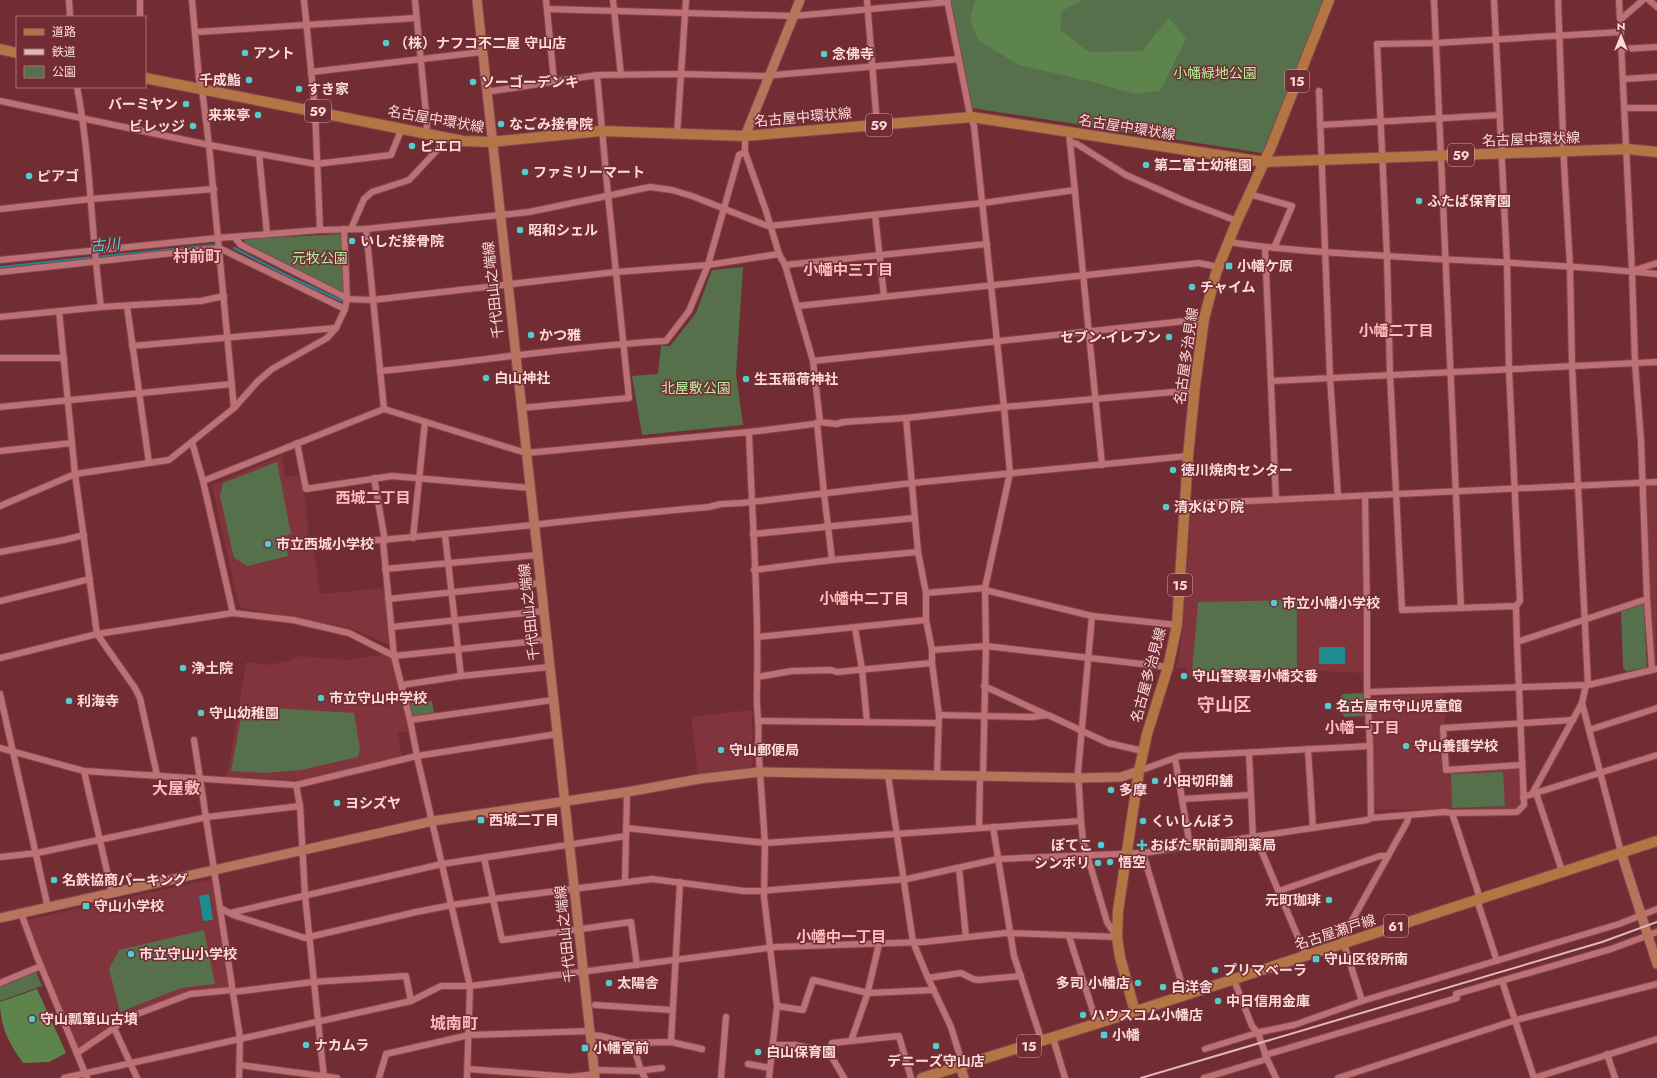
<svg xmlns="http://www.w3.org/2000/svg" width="1657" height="1078" font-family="Jost,'Noto Sans JP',sans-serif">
<rect width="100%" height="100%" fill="#712d33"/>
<!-- built -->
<g fill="#81343b">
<path d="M282,456L285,477L302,475L309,536L314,552L320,594L385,588L391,646L351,628L242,608L238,602L212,485Z"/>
<path d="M1647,485H1657L1656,663L1654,661L1644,487Z"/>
<path d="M1359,500L1362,505L1364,673L1302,670L1188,678L1187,668H1176L1179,656L1184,618L1191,510L1197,507Z"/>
<path d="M387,654L393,659L410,731L398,733L402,757L299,780L227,777L246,662L265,665L285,662L300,656L349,660Z"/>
<path d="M1444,693L1445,724H1439L1442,773L1517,768L1519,771L1520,803L1516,808L1377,810L1374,808L1370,698Z"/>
<path d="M752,710L753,764L748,769L698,775L691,717Z"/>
<path d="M212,879L228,988L189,992L123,1017L78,1048L26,920Z"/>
</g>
<!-- green -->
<g fill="#57704c">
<path d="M951,0H1325L1262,153L972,108Z"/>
<path d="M342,234L344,293L341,294L246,245L244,242L246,239Z"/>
<path d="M743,267L736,374L743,425L642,435L632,376L658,374L661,346H670L696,313L712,270Z"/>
<path d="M277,462L291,534L284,536L288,556L248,566L234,558L220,496L223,483Z"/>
<path d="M1297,600V668L1192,672L1198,602Z"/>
<path d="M1642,604L1644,607L1647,668L1626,671L1623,667L1621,611Z"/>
<path d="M1364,693V716L1344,717L1337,702L1343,694Z"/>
<path d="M432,701L434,713L413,716L410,703Z"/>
<path d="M243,706L354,713L360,749L358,757L301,770L265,773L231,771Z"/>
<path d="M1503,772L1505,806L1452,808L1451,774Z"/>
<path d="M204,930L215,984L181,988L120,1012L109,969L119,950Z"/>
<path d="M36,972L42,986L0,1001V987Z"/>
</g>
<!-- forest -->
<g fill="#5d844c">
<path d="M975,0H1082L1062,11L1060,30L1089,52L1142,51L1169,18L1186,39L1160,91L1135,94L1097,83L1019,65L978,40L970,19Z"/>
<path d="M37,989L66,1053L49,1062L23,1063C9,1044 0,1026 0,1002Z"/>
</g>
<!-- water -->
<g fill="#1c8c8e">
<rect x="1319" y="647" width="26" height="17"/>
<path d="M209,894L213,920L203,921L199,896Z"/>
</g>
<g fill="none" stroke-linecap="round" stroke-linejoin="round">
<!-- stream -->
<g stroke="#1c8c8e" stroke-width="2">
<path d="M234,248L294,279L342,301"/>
<path d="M0,267L212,245"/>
</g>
<!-- street casing -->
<g stroke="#824950" stroke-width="8">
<g id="street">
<path d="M69,0L70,17"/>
<path d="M140,0V17"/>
<path d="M192,0L199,79L202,89L209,145L234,408"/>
<path d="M304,0L315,110L320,230"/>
<path d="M415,0L427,124L426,133"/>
<path d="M546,0L554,81"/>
<path d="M613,0L621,75"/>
<path d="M867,0L877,125"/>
<path d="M947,0L969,110L974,126L1004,407L1010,473L985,588L986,646L983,776"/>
<path d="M1434,0L1461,608"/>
<path d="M1558,0L1564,163L1570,267L1572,366L1588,685L1657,669"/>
<path d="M1619,0L1632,271L1657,263"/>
<path d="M1649,0L1657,7"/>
<path d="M547,9L794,16L948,2"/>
<path d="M1620,20L1643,0"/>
<path d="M196,32L416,18"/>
<path d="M1622,49L1657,47"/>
<path d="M311,72L482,52"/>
<path d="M1623,79L1657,77"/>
<path d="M77,87C91,160 91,234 101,307"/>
<path d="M1319,91L1330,377L1338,497"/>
<path d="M486,92L597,75L681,74L763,76L959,59"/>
<path d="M0,101L209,145L316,164L391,155L402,128"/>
<path d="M1625,108H1657"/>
<path d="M1320,125L1499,115"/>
<path d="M1069,132L1102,465"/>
<path d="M677,134L686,0"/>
<path d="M745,136V152L766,211L779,254L785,265L813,361L820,422"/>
<path d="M1070,142L1077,144L1126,175L1187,202L1237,221"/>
<path d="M259,154L267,234"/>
<path d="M1249,194L1292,206L1274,248"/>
<path d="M0,209L91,199L214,189"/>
<path d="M875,215L884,296"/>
<path d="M351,229L364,199L372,192L409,180L440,147L443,136"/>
<path d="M366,229L384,409"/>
<path d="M235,238L241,245L343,296L347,299L372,300L616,272L708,265L779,254"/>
<path d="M1228,242C1281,250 1335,253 1388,256C1478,262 1568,264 1657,274"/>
<path d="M1265,247L1276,500"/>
<path d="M0,260L218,238L320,230L366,229L529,212L650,187L672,190L692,196L765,225L770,226L983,203L1075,190"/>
<path d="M785,265L987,244"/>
<path d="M1632,271L1635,363L1641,441L1647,599L1652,670"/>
<path d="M0,272L219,248L345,309"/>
<path d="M127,306L149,463"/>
<path d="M798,306L1199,263L1218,267"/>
<path d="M59,311L75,474L97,634L135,688L140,698L157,775"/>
<path d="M0,317L101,307L201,301L224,296"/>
<path d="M132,346L336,328"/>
<path d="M0,358H64"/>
<path d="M813,361L1204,319"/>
<path d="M380,371C476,362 571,346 666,341L689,311L708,265L739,155L745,152"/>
<path d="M1271,381L1657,362"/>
<path d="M0,407L232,384"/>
<path d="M521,408L629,398L608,195L597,75"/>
<path d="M906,418L918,552L926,593V620L932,650V663L939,715L937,775"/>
<path d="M817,423L824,493L832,560"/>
<path d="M749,432C752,518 759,604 757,690C756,709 760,727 758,745L765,843L764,897L777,1006L769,1078"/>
<path d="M192,442L203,481L233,613"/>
<path d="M297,443L306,489L392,476L530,488"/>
<path d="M0,451L72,443"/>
<path d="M374,478L385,541"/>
<path d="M203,481L384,409L526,453L749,432L814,424L820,422L836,424L844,422L906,418L1004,407L1195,390"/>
<path d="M1365,496L1367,612V692L1370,746L1371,818"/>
<path d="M1185,504L1657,482"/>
<path d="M0,506L75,474L169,460L234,408L258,381L272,369L327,338L336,328L345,309L347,299L344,229"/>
<path d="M753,534L915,518"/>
<path d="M445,535L461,676"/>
<path d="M413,538L425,422"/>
<path d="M383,541L394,656L410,720L418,761L470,986L467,1078"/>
<path d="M313,545C446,537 577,518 709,507L721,504L742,503L912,483L1188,456"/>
<path d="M0,552L64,540L84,535"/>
<path d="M385,569L537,555"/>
<path d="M754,570L832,560L918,552"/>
<path d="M985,590L1092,616L1177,625"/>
<path d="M926,593L985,588"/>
<path d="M388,599L540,583"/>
<path d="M0,601L90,579"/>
<path d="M1516,606L1402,610L1390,374L1387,256L1377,44L1436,43L1621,32"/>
<path d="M391,627L543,611"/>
<path d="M855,628L862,669L867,722"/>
<path d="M757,637L926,620"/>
<path d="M1517,642L1647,599"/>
<path d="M932,650L986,646L1168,667"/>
<path d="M0,658L97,634L233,613L293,620L349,633L394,656L546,640"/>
<path d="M757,677L792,671L831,670L837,672L932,663"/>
<path d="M402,685L461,676L549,667"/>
<path d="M1586,685L1582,703L1621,852"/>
<path d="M984,686L1047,715"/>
<path d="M1367,692L1588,685"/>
<path d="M0,694L48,908"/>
<path d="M939,715L1032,717L1048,715L1108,743L1143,751"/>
<path d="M410,720L553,700"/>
<path d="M758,721L937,723"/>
<path d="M1589,730L1657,708"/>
<path d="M194,740L240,1038L239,1078"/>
<path d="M0,748L84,771L296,785L417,756L557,734"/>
<path d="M1308,749L1313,828"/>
<path d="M1249,753L1253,837"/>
<path d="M1175,758L1190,846"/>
<path d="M1521,765L1446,770L1443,728L1573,720"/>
<path d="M84,771L112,893"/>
<path d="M1139,771L1180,756L1370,746"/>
<path d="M888,775L913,942L928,978L951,1027L963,1066"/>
<path d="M296,785L300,806L305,895L324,1078"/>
<path d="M1536,793L1562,871"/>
<path d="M1532,794L1582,703"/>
<path d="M1523,797L1657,755"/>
<path d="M1182,799L1251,795"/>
<path d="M1452,813L1478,892L1479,906L1497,961"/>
<path d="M993,827L1014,956L1042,1042"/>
<path d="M626,828L765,843L1081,821"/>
<path d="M979,828L980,776"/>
<path d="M1256,838L1306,956"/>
<path d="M1143,853L1185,995"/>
<path d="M0,857L37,853L207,817L300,806"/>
<path d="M484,858L502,940L631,922L637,965"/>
<path d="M959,868L966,937"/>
<path d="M625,882L627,792"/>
<path d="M1279,891L1380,856H1388"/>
<path d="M220,908L233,915L305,938L309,937L416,912L452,905L493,899L652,879L744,891H760L907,879L998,859L1143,853L1367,820L1371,818L1445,812L1452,813L1517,812L1524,805L1517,642L1516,606L1520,601L1509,370L1507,263L1494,0"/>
<path d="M21,913L36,954L87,1078"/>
<path d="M230,913L442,864L626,836"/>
<path d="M1069,936L1097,1024"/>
<path d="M928,978L961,973L973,979L978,980L1021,976"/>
<path d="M1234,980L1252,1026L1258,1033L1267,1059L1276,1078"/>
<path d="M1502,981L1534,1078"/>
<path d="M0,983L41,966"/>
<path d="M233,992L313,982L406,976L411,1001"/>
<path d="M1362,1001L1344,944L1345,933L1407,822L1409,815"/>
<path d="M595,1005L672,1010"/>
<path d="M777,1006L803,1010L813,980L868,993L934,990"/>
<path d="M114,1028L137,1078"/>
<path d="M590,1035L601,1036L628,1043L671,1042L702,1049"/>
<path d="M1053,1038L1065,1078"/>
<path d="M851,1041L867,995L879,944"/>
<path d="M671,1042L680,882"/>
<path d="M633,1044L641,1071L645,1078"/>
<path d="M773,1045H795L829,1052L844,1078"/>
<path d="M1205,1049L1260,1032L1294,1025L1362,1001L1619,924L1657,909"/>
<path d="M829,1052L832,1043L899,1036L911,1078"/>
<path d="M77,1053L114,1028L124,1019L190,994L232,990"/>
<path d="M1607,1054L1615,1078"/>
<path d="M1265,1055L1457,998L1456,994L1611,949L1657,932"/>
<path d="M748,1064L770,1068"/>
<path d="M240,1065L337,1078"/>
<path d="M468,1069L571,1077L595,1074"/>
<path d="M594,1070L637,1071L662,1068"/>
<path d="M64,1078L411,1001L441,986H470L776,947L923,942L1006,933L1117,937L1107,922L1083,841L1081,821L1078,772L1092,616"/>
<path d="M379,1078L386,1054L469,1035L590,1031"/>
<path d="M721,1078L726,1017"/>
<path d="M1204,1078L1267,1059"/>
<path d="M1338,1078L1516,1020L1657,984"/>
<path d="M1534,1078L1657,1039"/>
</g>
</g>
<!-- secondary casing -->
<g stroke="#824950" stroke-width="11">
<g id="secondary">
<path d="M477,0L595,1078"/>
<path d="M745,136L800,0"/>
<path d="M1621,852L1657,964"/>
<path d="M0,918L433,821L627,792L699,779L759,772L1079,778L1121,777L1139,771"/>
<path d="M960,1066L964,1078"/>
</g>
</g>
<!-- primary casing -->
<g stroke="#824950" stroke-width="12">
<g id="primary">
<path d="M0,49L17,53"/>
<path d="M145,78L463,141L491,142L601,131L745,136L972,117L1264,162L1627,149L1657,152"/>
<path d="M1135,1012L1120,957L1117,937L1118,911L1139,771L1147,734L1168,667L1177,625L1188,456L1195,386L1204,319L1216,273L1237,221L1271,147L1329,0"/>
<path d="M922,1078L1121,1016L1657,841"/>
</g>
</g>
<!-- street -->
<use href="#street" stroke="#bd7175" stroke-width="6"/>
<!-- secondary -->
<use href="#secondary" stroke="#b7735c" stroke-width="9"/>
<!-- primary -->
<use href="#primary" stroke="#b27543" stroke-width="10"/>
<!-- rail -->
<path stroke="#e2b9ba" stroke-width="2" d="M1141,1078L1602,942L1657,922"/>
</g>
<!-- markers -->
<g fill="#52cdcf" stroke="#712d33" stroke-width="1.5">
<circle cx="386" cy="43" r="4"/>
<circle cx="245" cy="53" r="4"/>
<circle cx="824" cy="54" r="4"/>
<circle cx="249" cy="80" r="4"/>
<circle cx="473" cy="82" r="4"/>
<circle cx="299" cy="89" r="4"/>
<circle cx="186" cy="104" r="4"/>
<circle cx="258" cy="115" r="4"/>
<circle cx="501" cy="124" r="4"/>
<circle cx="193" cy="126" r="4"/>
<circle cx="412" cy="146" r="4"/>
<circle cx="1146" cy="165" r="4"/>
<circle cx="525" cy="172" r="4"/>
<circle cx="29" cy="176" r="4"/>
<circle cx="1419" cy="201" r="4"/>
<circle cx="520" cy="230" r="4"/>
<circle cx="352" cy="241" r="4"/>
<rect x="1225" y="262" width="8" height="8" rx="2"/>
<circle cx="1192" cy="287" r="4"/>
<circle cx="531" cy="335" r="4"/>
<circle cx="1169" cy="337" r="4"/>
<circle cx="486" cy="378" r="4"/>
<circle cx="746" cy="379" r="4"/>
<circle cx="1173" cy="470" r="4"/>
<circle cx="1166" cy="507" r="4"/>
<circle cx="268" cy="544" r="4"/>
<circle cx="1274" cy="603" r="4"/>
<circle cx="183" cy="668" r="4"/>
<circle cx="1184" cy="676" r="4"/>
<circle cx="321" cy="698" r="4"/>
<circle cx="69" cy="701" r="4"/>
<circle cx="1328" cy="706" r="4"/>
<circle cx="201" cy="713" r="4"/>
<circle cx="1406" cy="746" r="4"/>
<circle cx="721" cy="750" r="4"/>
<circle cx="1155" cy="781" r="4"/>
<circle cx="1111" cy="790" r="4"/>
<circle cx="337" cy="803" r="4"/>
<rect x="477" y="816" width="8" height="8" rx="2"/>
<circle cx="1143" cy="821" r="4"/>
<circle cx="1101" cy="845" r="4"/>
<path d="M1140 839h4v4h4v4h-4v4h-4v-4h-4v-4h4z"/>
<circle cx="1110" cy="862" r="4"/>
<circle cx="1098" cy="863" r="4"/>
<circle cx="54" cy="880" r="4"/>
<circle cx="1329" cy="900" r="4"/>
<rect x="82" y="902" width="8" height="8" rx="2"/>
<circle cx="131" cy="954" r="4"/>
<rect x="1312" y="955" width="8" height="8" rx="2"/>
<circle cx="1215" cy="970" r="4"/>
<circle cx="609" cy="983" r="4"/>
<circle cx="1138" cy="983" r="4"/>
<circle cx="1163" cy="987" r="4"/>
<circle cx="1218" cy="1001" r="4"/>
<circle cx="1083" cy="1015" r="4"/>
<circle cx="32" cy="1019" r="4"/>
<rect x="1100" y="1031" width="8" height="8" rx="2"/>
<circle cx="306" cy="1045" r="4"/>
<circle cx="936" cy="1046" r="4"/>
<rect x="581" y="1044" width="8" height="8" rx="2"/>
<circle cx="758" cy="1052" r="4"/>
</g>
<g text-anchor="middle" stroke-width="3" stroke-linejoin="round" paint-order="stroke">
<!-- shield labels -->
<g fill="#712d33" stroke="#d2a6a8" stroke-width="1">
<rect x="1285" y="70" width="24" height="22" rx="3"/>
<rect x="305" y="100" width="26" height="22" rx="3"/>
<rect x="866" y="114" width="26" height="22" rx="3"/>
<rect x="1448" y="144" width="26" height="22" rx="3"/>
<rect x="1168" y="574" width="24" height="22" rx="3"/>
<rect x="1384" y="915" width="24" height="22" rx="3"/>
<rect x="1017" y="1035" width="24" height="22" rx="3"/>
</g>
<g font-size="13" font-weight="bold" fill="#fcdada">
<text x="1297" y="86">15</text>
<text x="318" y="116">59</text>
<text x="879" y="130">59</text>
<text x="1461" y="160">59</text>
<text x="1180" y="590">15</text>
<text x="1396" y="931">61</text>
<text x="1029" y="1051">15</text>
</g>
<!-- poi labels -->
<g font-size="14" font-weight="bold" fill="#fcdada" stroke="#712d33" text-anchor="start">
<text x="394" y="48">（株）ナフコ不二屋 守山店</text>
<text x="253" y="58">アント</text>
<text x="832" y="59">念佛寺</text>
<text x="241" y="85" text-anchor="end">千成鮨</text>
<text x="481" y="87">ソーゴーデンキ</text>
<text x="307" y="94">すき家</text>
<text x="178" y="109" text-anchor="end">バーミヤン</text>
<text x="250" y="120" text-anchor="end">来来亭</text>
<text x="509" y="129">なごみ接骨院</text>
<text x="185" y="131" text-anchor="end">ビレッジ</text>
<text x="420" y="151">ピエロ</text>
<text x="1154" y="170">第二富士幼稚園</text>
<text x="533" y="177">ファミリーマート</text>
<text x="37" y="181">ピアゴ</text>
<text x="1427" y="206">ふたば保育園</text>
<text x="528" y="235">昭和シェル</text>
<text x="360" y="246">いしだ接骨院</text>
<text x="1237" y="271">小幡ケ原</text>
<text x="1200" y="292">チャイム</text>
<text x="539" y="340">かつ雅</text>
<text x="1161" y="342" text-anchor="end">セブン-イレブン</text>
<text x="494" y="383">白山神社</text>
<text x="754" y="384">生玉稲荷神社</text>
<text x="1181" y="475">徳川焼肉センター</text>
<text x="1174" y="512">清水はり院</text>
<text x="276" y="549">市立西城小学校</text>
<text x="1282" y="608">市立小幡小学校</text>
<text x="191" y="673">浄土院</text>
<text x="1192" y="681">守山警察署小幡交番</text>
<text x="329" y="703">市立守山中学校</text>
<text x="77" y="706">利海寺</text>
<text x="1336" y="711">名古屋市守山児童館</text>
<text x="209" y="718">守山幼稚園</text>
<text x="1414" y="751">守山養護学校</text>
<text x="729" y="755">守山郵便局</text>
<text x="1163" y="786">小田切印舗</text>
<text x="1119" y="795">多摩</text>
<text x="345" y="808">ヨシズヤ</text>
<text x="489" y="825">西城二丁目</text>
<text x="1151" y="826">くいしんぼう</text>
<text x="1093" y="850" text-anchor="end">ぼてこ</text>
<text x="1150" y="850">おばた駅前調剤薬局</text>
<text x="1118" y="867">悟空</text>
<text x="1090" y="868" text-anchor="end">シンボリ</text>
<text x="62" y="885">名鉄協商パーキング</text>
<text x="1321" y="905" text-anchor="end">元町珈琲</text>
<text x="94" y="911">守山小学校</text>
<text x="139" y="959">市立守山小学校</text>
<text x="1324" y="964">守山区役所南</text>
<text x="1223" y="975">プリマベーラ</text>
<text x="617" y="988">太陽舎</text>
<text x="1130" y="988" text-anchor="end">多司 小幡店</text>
<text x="1171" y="992">白洋舎</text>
<text x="1226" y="1006">中日信用金庫</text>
<text x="1091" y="1020">ハウスコム小幡店</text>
<text x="40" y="1024">守山瓢箪山古墳</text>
<text x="1112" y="1040">小幡</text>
<text x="314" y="1050">ナカムラ</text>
<text x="593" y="1053">小幡宮前</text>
<text x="766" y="1057">白山保育園</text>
<text x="936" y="1066" text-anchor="middle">デニーズ守山店</text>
</g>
<!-- park labels -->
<g font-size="14" fill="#b7f09e" stroke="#712d33">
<text x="1215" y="78">小幡緑地公園</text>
<text x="320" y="263">元牧公園</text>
<text x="696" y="393">北屋敷公園</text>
</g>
<!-- street labels -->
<g font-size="14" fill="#fcdada" stroke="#712d33">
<text transform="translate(803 117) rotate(-5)" y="5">名古屋中環状線</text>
<text transform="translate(436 119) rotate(10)" y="5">名古屋中環状線</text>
<text transform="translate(1127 127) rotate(9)" y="5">名古屋中環状線</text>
<text transform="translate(1531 139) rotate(-2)" y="5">名古屋中環状線</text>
<text transform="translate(493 290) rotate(-96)" y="5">千代田山之端線</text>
<text transform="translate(1186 356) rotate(-82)" y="5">名古屋多治見線</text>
<text transform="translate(529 612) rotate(-96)" y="5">千代田山之端線</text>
<text transform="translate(1148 675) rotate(-75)" y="5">名古屋多治見線</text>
<text transform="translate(1335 932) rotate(-18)" y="5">名古屋瀬戸線</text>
<text transform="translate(565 934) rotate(-96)" y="5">千代田山之端線</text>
</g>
<!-- water labels -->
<g font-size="15" font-style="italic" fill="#40d8da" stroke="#712d33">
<text transform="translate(105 245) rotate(-6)" y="5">古川</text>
</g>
<!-- neighbourhood labels -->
<g font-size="15" font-weight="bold" fill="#febbbd" stroke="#712d33">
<text x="848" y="275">小幡中三丁目</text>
<text x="1396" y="336">小幡二丁目</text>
<text x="373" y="503">西城二丁目</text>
<text x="864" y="604">小幡中二丁目</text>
<text x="1362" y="733">小幡一丁目</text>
<text x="841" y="942">小幡中一丁目</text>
</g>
<!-- quarter labels -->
<g font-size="16" font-weight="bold" fill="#febbbd" stroke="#712d33">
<text x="197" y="262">村前町</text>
<text x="176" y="794">大屋敷</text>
<text x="454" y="1029">城南町</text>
</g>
<!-- district labels -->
<g font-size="18" font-weight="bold" fill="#febbbd" stroke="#712d33">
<text x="1224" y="711">守山区</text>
</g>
</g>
<!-- legend -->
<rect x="16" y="16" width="130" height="72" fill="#712d33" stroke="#a97276"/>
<rect x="24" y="29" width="20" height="6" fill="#b27543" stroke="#a97276"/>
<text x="52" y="36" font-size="12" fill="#fcdada">道路</text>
<rect x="24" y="49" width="20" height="6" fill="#e2b9ba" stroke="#a97276"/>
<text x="52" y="56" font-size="12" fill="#fcdada">鉄道</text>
<rect x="24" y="66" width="20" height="12" fill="#57704c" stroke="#a97276"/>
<text x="52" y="76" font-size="12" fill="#fcdada">公園</text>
<!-- north arrow -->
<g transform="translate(1621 36)" stroke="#712d33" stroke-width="3" paint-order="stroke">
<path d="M0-3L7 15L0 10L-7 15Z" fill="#fcdada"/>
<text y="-6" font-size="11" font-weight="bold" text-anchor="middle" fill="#fcdada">N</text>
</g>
</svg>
